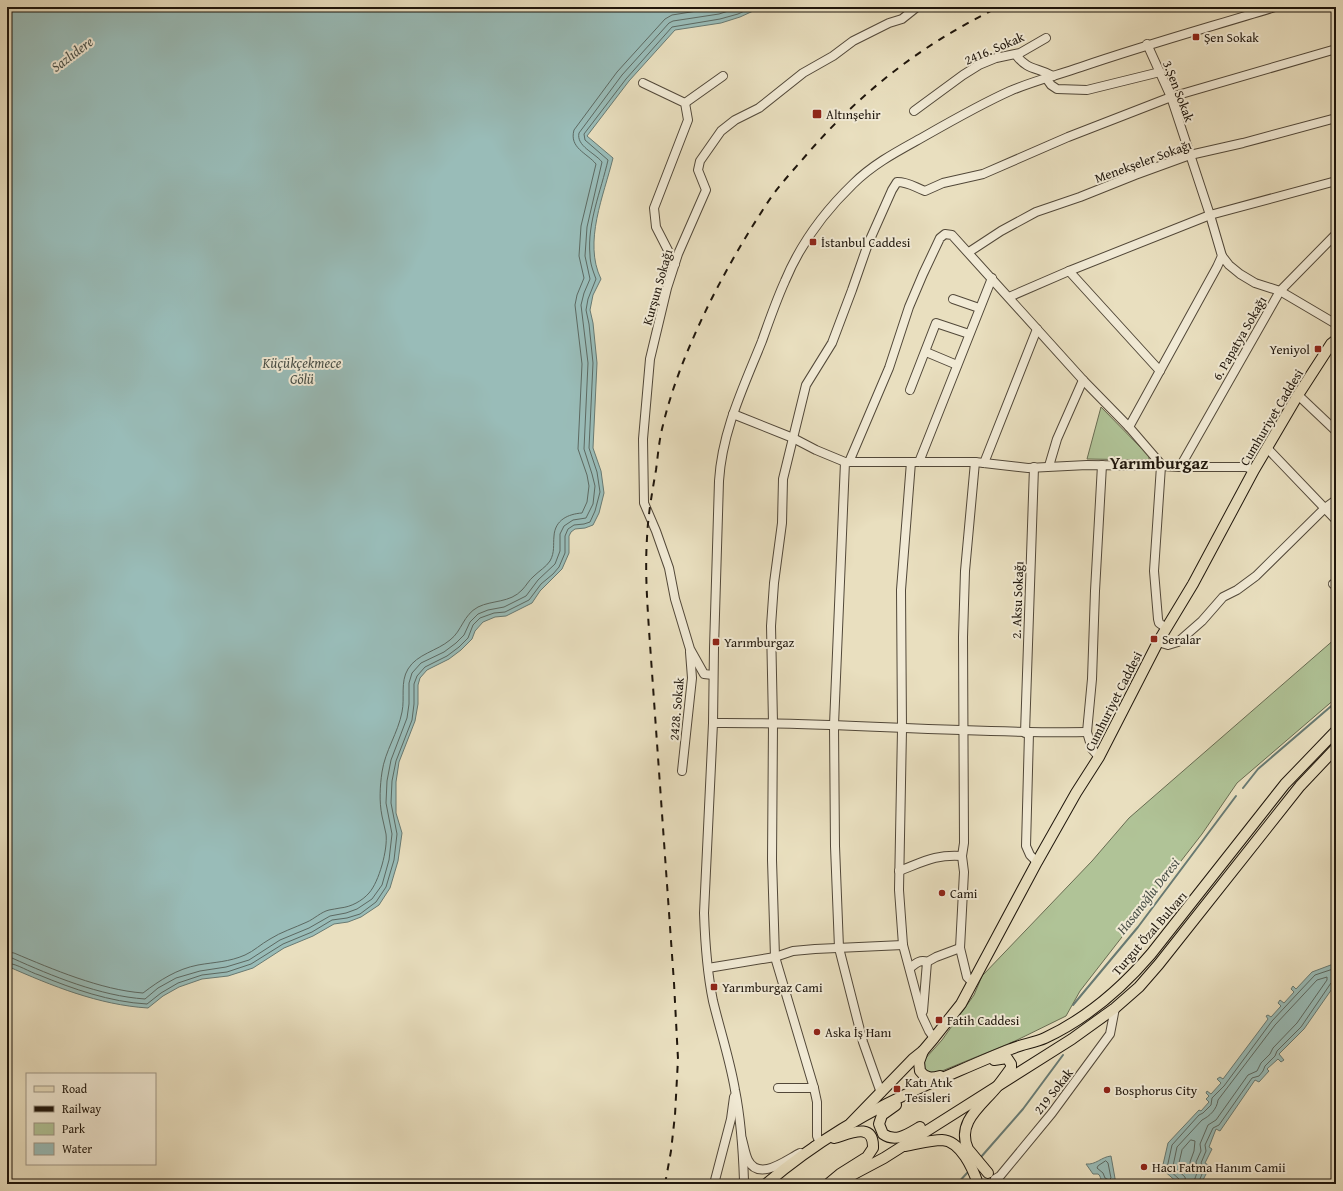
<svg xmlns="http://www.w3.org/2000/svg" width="1343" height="1191" font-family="'Gentium Book Plus',serif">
<rect width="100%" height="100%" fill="#e9dfbf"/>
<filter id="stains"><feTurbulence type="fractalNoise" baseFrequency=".005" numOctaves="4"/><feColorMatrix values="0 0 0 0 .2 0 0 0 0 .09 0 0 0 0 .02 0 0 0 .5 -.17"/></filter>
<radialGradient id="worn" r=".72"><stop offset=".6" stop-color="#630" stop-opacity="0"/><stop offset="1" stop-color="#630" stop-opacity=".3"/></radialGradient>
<!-- green -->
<g fill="#b0c397" stroke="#686c52">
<path d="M1101,407L1149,456V460L1087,459Z"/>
<path d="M1336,638V698L1237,783L1202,834L1080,991L1066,1016L1015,1041L937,1073L923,1071L924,1060L942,1040L974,995L982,976L1092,861L1129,818Z"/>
</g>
<!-- water -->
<g fill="#99bcb8" stroke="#687a73">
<path d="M7,7H762L740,17L721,23L675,30L629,81L587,136L613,158C604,195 583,242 601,279L593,295L590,310L593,323L597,363L593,448L601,471L604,493L599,513L593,525L585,528L575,529L571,532L569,536V553L562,569L540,591L532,603L506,616L495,617L483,622L475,631L472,639L461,650L449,659L427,670L420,678L418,685V704L415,721L399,762L396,782V813L402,833L398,861L390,888L379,905L361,917L348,922L334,924L313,936L284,948L253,968L228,976L202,979L179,987L163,996L148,1008C99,1005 52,986 7,966Z"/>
<path d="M1336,963V987L1334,986L1304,1029L1279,1054L1284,1060L1281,1062L1278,1059L1267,1069L1269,1071L1259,1082L1255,1080L1220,1131L1216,1129L1209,1147L1212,1149L1205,1163L1210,1166L1201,1184H1179L1162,1169L1168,1143L1199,1110L1201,1111L1209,1102L1206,1099L1209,1096L1206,1093L1207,1091L1211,1094L1221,1083L1217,1079L1220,1077L1223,1079L1268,1019L1266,1016L1268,1015L1271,1017L1281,1006L1278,1003L1280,1000L1284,1003L1294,992L1291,989L1293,986L1296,989L1312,972Z"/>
<path d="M1111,1156L1116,1184C1110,1184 1105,1185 1101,1179C1100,1177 1100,1175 1098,1174H1093L1086,1164C1096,1165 1101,1157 1111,1156Z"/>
</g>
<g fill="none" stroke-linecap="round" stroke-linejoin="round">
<!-- shore -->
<g stroke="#5c6962" stroke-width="1">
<path d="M7,952L14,953C52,969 101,990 143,993C160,980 177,969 198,965C215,962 229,962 245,955C254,951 261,944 270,939C281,932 294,928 307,922C314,919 321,912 329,910C333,909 336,909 340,908C351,907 362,901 369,893C379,882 388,849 386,834C385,828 383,822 382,816C379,801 380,786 382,772C385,751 398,733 402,712C405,698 400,682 408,669C417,654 437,651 450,640C462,631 463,615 478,607C492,600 510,603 522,590C526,586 529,580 534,576C539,571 546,567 550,561C555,552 553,545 554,536C555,520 568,514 582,513L587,502L589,486L587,475L578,449L582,364L575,305L577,295L584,278L579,256L581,226L596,164C587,153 569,148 574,130L617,72L665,19L672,15L722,7"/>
<path d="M7,958H12C52,976 100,996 145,999L158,988L176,978L200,971L226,967L249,960L280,940L309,928L330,916L346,913L357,909L372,899L382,885L389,860L392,834L386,803L387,781L391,760L407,718L409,704V683L412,673L421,663L444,652L456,643L464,635L470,622L478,614L488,610L504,607L526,596L538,580L555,564L560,551V534L564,526L573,520L586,518L593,504L595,486L592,474L584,449L588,363L581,305L584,293L590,279L585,256L587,227L602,162C595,153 576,146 579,133L622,75L669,23L673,21L719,14L741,7"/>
<path d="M7,963C18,964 29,972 39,975C73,989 110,1002 147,1004L161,993L178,983L202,975L227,972L251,964L283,944L312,932L332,920L347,918L360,914L376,902L386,887L394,860L397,834L391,803L392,781L396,761L412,720L414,704V684L417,676L425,667L447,656L459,647L468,638L473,625L480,618L494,613L505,612L529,600L541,584L553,574L559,567L565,553V536L568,529L574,525L584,524L590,522L595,511L600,492L597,472L589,448L593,363L589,324L586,310L588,299L596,279C593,271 590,263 590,255C587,223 601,191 608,160L585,140L584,134L626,79L672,27L720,19L738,14L753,7"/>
<path d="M1191,1140L1195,1141L1194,1151L1190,1162L1191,1170L1189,1172L1179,1163L1182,1150Z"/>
<path d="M1106,1161L1108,1163L1111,1178L1109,1180L1105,1178L1103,1173L1097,1168L1098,1166Z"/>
<path d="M1181,1184L1180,1180L1167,1168L1172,1145L1199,1115L1203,1113L1211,1105L1212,1098L1224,1086L1272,1021L1298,993L1315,975L1336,968"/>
<path d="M1186,1184L1185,1177L1173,1166L1177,1147L1202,1120C1210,1116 1217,1109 1218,1100L1275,1025L1317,980L1327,977V980L1297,1023L1273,1048L1270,1054L1261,1063L1257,1071L1248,1075L1216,1120L1208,1125L1200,1144L1201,1151L1196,1162L1198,1170L1193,1184"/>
<path d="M1198,1184L1204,1169L1201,1163L1206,1151L1205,1145L1213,1128L1219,1125L1252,1078L1259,1076L1263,1071L1265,1066L1275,1056L1277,1051L1301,1027L1331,983L1336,982"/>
</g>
<!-- stream -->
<g stroke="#687a73" stroke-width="2">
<path d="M1243,788L1258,769L1336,702"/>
<path d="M1073,1005L1138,927L1236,796"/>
<path d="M981,1157L1023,1109L1063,1055"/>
<path d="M957,1184L968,1172"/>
</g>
<!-- minor casing -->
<g stroke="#524839" stroke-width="10">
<g id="minor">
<path d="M1016,55C1028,71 1037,67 1053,76"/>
<path d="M1046,78L1051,85L1057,89L1087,90L1160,72"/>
<path d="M643,83L685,103L688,120L654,208L656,227L675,264"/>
<path d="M685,103L723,76"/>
<path d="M914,111L963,75L979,65L996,58L1020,53L1046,38"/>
<path d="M969,252L1001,231L1036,212L1080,197L1135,175L1190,155L1243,143L1336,118"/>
<path d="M1222,256L1229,265L1240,274L1255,283L1280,291L1336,324"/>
<path d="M1069,271L1160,371"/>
<path d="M1009,297L1069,271L1210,215L1336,181"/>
<path d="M953,299L979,308"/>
<path d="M926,352L957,365"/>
<path d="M910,390L936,323L969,334"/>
<path d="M1298,395L1336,431"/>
<path d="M733,414L793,438L816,450L845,462H975L1028,468L1087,465L1161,466L1180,467H1246L1254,470"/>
<path d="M1129,427L1217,267L1222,256L1210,215L1171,97L1147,44"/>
<path d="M1267,448L1336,520"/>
<path d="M845,462L834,725L835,846L839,948L863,1042L881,1093"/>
<path d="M849,462L889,368L909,307L923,274L940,238L945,234L952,235L1083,380L1129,427L1160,463L1161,466L1154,571L1158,619L1159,623L1166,628"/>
<path d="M911,462L901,590L902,729L899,890L903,945L922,1016L929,1031L934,1038"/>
<path d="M919,462L992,278"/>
<path d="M984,463L1037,329"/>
<path d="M1049,466L1057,439L1083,380"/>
<path d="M1180,467L1280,291L1336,234"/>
<path d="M1333,584L1336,582"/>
<path d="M1158,642L1168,645L1178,642L1202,621L1223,597L1237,590L1256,576L1325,508L1336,500"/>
<path d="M713,675L704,674L690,649L675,599L669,568L656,531L644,503L643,439L650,359L667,288L678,254L706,190L698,170L700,161L721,131L735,120L759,108L803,73L833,56L853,41L889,23L902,19L917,7"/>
<path d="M713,723C838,722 962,734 1087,732"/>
<path d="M1025,733L1034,467"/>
<path d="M1029,733L1026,846L1030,855L1037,862"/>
<path d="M1099,757L1092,749L1087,732L1092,679L1095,591L1102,465"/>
<path d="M682,771L692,678L690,652"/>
<path d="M899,871C923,862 936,854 962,856"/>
<path d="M927,962L936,957L960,948"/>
<path d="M708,968L775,957L793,951L815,949L903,945"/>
<path d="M910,968C915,964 920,959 927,962L923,1011"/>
<path d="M972,982L967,977L960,948L964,872L962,856L964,843L963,637L965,571L975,462"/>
<path d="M778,1088H814"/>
<path d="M742,1139C744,1146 745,1154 748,1160C759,1182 786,1160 800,1153"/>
<path d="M814,1146L820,1143L817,1136V1102L814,1088L775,957L772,860L773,723L771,626L774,583L782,523L783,479L806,385L832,343L852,290L868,244L892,190L897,182C909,182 914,187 925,191L943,183L983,174L1068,137L1171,97L1336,49"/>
<path d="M995,1179L1000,1176L1052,1113L1110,1034L1115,1008"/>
<path d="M714,1184L731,1119L734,1097"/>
<path d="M743,1184L744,1181C743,1150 741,1120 735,1090C730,1060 720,1030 713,1001C707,972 705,942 704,913L713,723L714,648L719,481C722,431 744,386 762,341C769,321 776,301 785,281C800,245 825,211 853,184C874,163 900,150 925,136C953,120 981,104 1010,91C1033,81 1058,75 1081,67C1145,45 1210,27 1275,7"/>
</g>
</g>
<!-- major casing -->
<g stroke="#1f160c" stroke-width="12">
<g id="major">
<path d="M923,1051L919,1062L920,1071C926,1079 932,1078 940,1076"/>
<path d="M896,1105L882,1115L879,1124L883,1134C896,1143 908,1134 920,1127"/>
<path d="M851,1123L913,1059L923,1051L934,1038L961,1004L1037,862L1076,793L1099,757L1158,642L1193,584L1254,470L1298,395L1331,344L1336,340"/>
<path d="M905,1146C917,1144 930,1140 942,1140C961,1141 973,1169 978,1184"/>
<path d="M988,1173L968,1149C956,1123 981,1106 996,1088C1001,1082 1006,1075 1011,1068V1064L1007,1058L994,1060"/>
<path d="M766,1184C816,1141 873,1108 933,1082C959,1071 985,1059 1011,1049C1022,1044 1034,1043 1045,1038C1088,1018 1121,989 1151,954L1285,784L1336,731"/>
<path d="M828,1184L840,1174L867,1157L873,1148C874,1121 849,1134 834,1138"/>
<path d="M835,1184L884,1158L1072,1039L1115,1008L1139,987L1159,964L1300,786L1336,748"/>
</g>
</g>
<!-- minor -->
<use href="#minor" stroke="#f1ead5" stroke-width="8"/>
<!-- major -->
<use href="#major" stroke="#e9dfbf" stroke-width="10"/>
<!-- rail -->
<path stroke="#1f160c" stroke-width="2" stroke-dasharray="7 7" stroke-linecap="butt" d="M665,1184L671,1151L675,1115L678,1059L674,983L649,630C647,599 645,569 647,538C648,515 652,493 656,470C658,455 659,440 663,425C673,383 690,343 709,304C726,270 745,237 766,205C776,189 789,175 802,160C858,94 920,45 999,7"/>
</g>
<!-- markers -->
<g fill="#8f2418" stroke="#f1ead5" stroke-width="1.5">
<rect x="1192" y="33" width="8" height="8" rx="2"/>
<rect x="812" y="109" width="10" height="10" rx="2"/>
<rect x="809" y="238" width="8" height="8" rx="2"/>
<rect x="1314" y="345" width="8" height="8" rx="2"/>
<rect x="1150" y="635" width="8" height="8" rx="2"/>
<rect x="712" y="638" width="8" height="8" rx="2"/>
<circle cx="942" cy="893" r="4"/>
<rect x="710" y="983" width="8" height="8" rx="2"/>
<rect x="935" y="1016" width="8" height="8" rx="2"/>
<circle cx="817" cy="1032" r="4"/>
<rect x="893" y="1085" width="8" height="8" rx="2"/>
<circle cx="1107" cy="1090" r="4"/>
<circle cx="1144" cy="1167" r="4"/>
</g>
<g text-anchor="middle" stroke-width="4" stroke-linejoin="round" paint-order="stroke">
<!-- poi labels -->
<g font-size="13" fill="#1f160c" stroke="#f1ead5" text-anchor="start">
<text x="1204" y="42">Şen Sokak</text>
<text x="826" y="119">Altınşehir</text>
<text x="821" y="247">İstanbul Caddesi</text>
<text x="1310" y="354" text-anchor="end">Yeniyol</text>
<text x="1162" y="644">Seralar</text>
<text x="724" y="647">Yarımburgaz</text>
<text x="950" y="898">Cami</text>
<text x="722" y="992">Yarımburgaz Cami</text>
<text x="947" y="1025">Fatih Caddesi</text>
<text x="825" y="1037">Aska İş Hanı</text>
<text x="905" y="1087">Katı Atık<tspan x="905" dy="15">Tesisleri</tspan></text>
<text x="1115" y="1095">Bosphorus City</text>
<text x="1152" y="1172">Hacı Fatma Hanım Camii</text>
</g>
<!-- street labels -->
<g font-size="13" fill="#1f160c" stroke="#f1ead5">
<text transform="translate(994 48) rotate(-23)" y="5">2416. Sokak</text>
<text transform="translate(1179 91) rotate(69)" y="5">3.Şen Sokak</text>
<text transform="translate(1143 161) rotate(-20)" y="5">Menekşeler Sokağı</text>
<text transform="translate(657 287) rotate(-74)" y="5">Kurşun Sokağı</text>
<text transform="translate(1239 338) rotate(-60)" y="5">6. Papatya Sokağı</text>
<text transform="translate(1271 417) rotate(-59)" y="5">Cumhuriyet Caddesi</text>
<text transform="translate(1017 600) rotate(-88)" y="5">2. Aksu Sokağı</text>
<text transform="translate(1113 701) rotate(-63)" y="5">Cumhuriyet Caddesi</text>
<text transform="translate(676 709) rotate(-85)" y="5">2428. Sokak</text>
<text transform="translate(1149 933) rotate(-49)" y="5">Turgut Özal Bulvarı</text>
<text transform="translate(1053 1091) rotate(-52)" y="5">219 Sokak</text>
</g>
<!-- water labels -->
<g font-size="14" font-style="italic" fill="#4a5048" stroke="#f1ead5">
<text transform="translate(72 54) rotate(-37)" y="5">Sazlıdere</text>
<text x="302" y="368">Küçükçekmece<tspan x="302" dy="16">Gölü</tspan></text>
<text transform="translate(1148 896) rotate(-52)" y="5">Hasanoğlu Deresi</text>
</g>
<!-- district labels -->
<g font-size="17" font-weight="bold" fill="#1f160c" stroke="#f1ead5">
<text x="1159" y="469">Yarımburgaz</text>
</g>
</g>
<!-- margin -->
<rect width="1343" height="1191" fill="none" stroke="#e9dfbf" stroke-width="24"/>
<rect x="8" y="8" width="1327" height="1175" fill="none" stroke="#1f160c" stroke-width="2"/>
<rect x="12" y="12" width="1319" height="1167" fill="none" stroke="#1f160c"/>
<!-- legend -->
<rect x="26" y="1073" width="130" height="92" fill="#f1ead5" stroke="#9d9585"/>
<rect x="34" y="1086" width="20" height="6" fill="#e9dfbf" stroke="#9d9585"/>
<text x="62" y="1093" font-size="12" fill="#1f160c">Road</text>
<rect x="34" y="1106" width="20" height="6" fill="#1f160c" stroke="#9d9585"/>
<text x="62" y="1113" font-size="12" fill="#1f160c">Railway</text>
<rect x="34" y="1123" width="20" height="12" fill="#b0c397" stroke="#9d9585"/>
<text x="62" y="1133" font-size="12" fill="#1f160c">Park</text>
<rect x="34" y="1143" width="20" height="12" fill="#99bcb8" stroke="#9d9585"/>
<text x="62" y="1153" font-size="12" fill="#1f160c">Water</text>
<rect width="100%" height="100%" filter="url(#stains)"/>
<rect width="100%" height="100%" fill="url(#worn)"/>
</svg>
